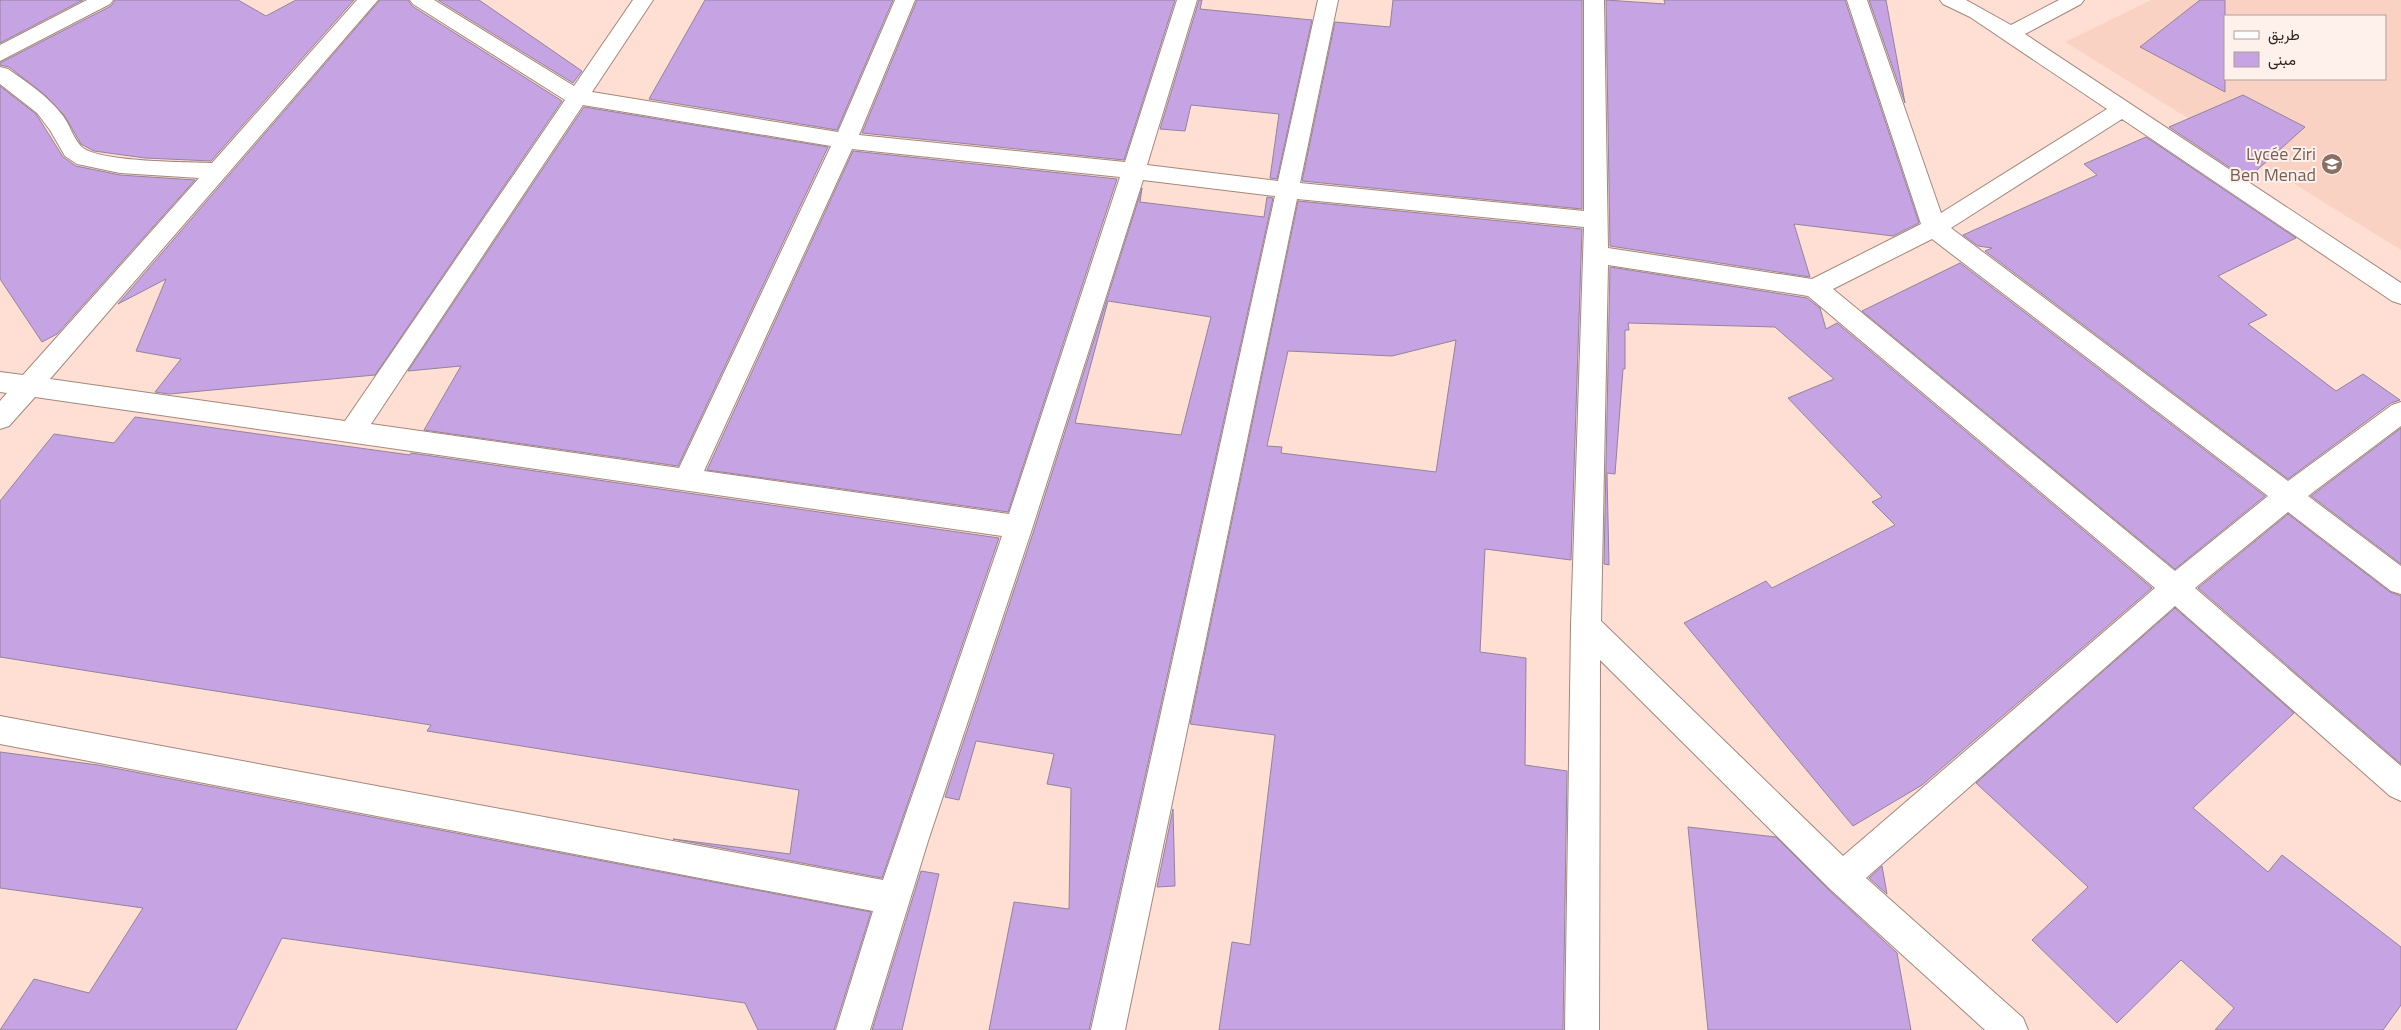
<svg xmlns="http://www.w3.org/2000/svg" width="2401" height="1030" font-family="'Titillium Web',Vazirmatn,sans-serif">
<rect width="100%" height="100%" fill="#ffdfd3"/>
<!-- built -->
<path fill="#fad2c4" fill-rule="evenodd" d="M2151,0H2401V250L2065,42ZM2225,16H2385V79H2225Z"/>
<!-- building -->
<g fill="#c6a3e2" stroke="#92849c" fill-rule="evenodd">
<path d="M0,0H83L0,43Z"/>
<path d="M115,0H238L266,16L296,0H354L211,161L145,158L94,151L81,144L64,115L45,95L9,67L0,65V63L111,6Z"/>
<path d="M380,0H408L412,6L562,101L375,375L169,394L155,392L181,359L136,351L166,279L118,304Z"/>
<path d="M438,0H479L582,71L573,83Z"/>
<path d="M705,0H893L837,130L649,99Z"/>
<path d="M917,0H1175L1124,160L862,133Z"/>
<path d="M1199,0H1202L1200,9L1312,20L1277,179L1270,178L1279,114L1191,105L1185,131L1160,129Z"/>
<path d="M1393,0H1582V209L1302,181L1335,22L1390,27Z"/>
<path d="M1606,0L1665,4L1664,0H1845L1919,223L1893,236L1794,224L1810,277L1610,246Z"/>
<path d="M1869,0H1886L1905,103Z"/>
<path d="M2200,0H2225V92L2140,47Z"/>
<path d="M0,86L36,114L63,157L76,166L120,175L195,180L57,334L42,342L0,279Z"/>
<path d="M2243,95L2305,127L2247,179L2169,127Z"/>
<path d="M584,107L828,147L678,466L424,430L461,366L408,371Z"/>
<path d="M2146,137L2296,238L2218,276L2267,315L2248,324L2336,391L2363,374L2400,400L2391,403L2288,479L1985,251L1992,248L1978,246L1963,235L2097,175L2084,164Z"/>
<path d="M853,151L1117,179L1008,512L707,470Z"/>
<path d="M1142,188L1140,202L1264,217L1267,197L1273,198L1089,1030H989L1014,902L1069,909L1071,788L1047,784L1054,754L976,741L959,800L945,797L1034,530ZM1108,301L1211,317L1181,435L1075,423Z"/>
<path d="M1298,201L1582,229L1571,560L1485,549L1480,652L1526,658L1525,765L1567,771L1563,1030H1219L1232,942L1250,945L1275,735L1190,724ZM1456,340L1436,472L1281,453L1282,447L1267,446L1288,351L1392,356Z"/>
<path d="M1960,263L2265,496L2175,569L1862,311Z"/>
<path d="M1610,267L1807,298L1820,308L1826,329L1837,323L2152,588L1922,785L1853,826L1684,623L1766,581L1772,588L1895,525L1872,502L1882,497L1788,398L1834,379L1775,327L1628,323L1629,330H1625V369H1623L1615,474L1607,473L1609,565L1604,564Z"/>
<path d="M135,417L410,455L411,453L999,538L882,878L673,839L790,854L799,790L427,731L431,725L0,657V501L54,434L114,443Z"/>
<path d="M2401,428V564L2311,496Z"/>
<path d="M2288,514L2390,592L2401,596V764L2198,588Z"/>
<path d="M2175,608L2294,713L2193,808L2268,872L2282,855L2401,947V1005L2383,1030H2215L2234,1008L2181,960L2117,1023L2032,940L2088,887L1976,783Z"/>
<path d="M0,752L98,765L871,912L834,1030H758L745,1003L282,938L236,1030H0L34,979L89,993L143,908L0,888Z"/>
<path d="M1173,809L1175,886L1157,887Z"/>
<path d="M1688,827L1776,837L1829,890L1897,953L1911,1030H1708Z"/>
<path d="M1882,866L1887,894L1869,878Z"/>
<path d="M921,871L939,874L902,1030H872Z"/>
</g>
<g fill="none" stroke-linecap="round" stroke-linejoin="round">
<!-- minor casing -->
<g stroke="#a4877c" stroke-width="2">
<g id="minor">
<path d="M87,0H113L110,4L0,61V45Z"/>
<path d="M357,0H378L50,379L345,421L565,100L413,4L410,0H434L574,86L633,0H653L592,92L838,132L895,0H915L859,135L1125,162L1177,0H1197L1147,165L1278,181L1318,0H1338L1300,183L1584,211V0H1604L1608,248L1812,279L1921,224L1847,0H1867L1941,213L2107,109L1970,17L1943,4L1940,0H1966L2011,25L2059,0H2084L2081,4L2025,34L2401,283V304L2392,301L2122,119L1951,228L2288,481L2392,405L2401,402V426L2308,496L2401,566V594L2391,591L2288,512L2195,588L2401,766V801L2390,796L2175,606L1866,878L2023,1018L2028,1030H1985L1830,889L1600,660L1599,1030H1565L1571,626L1584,227L1297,199L1125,1030H1091L1275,196L1143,180L1032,529L928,841L870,1030H836L873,911L0,744V716L883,880L1002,536L35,397L9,426L0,429V401L7,393L0,392V372L23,375L199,178L120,173L77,164L65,156L50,130L37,113L0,84V67L8,69C28,83 48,96 63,116C70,125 74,141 83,148C102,162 186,162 212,163ZM583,105L831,146L679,468L371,424ZM852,149L1120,177L1009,514L704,471ZM1932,239L2268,496L2175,571L1833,289ZM1608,265L1808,296L2155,588L1843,856L1601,621Z"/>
</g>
</g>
<!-- minor -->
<use href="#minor" fill="#fff" fill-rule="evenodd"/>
</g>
<!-- icons -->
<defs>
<g id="school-disc" transform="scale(1.125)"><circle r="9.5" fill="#8d6e63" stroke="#fef1ec"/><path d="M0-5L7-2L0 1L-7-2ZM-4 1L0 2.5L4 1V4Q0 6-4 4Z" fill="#fff"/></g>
</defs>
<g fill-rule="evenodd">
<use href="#school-disc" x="2332" y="164"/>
</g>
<g text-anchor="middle" stroke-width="4" stroke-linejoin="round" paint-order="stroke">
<!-- education labels -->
<g font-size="18" fill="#785e54" stroke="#fef1ec" text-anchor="end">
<text x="2316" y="160">Lycée Ziri<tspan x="2316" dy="21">Ben Menad</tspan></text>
</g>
</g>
<!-- legend -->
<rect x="2224" y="15" width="162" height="65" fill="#fef1ec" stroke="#ac9f9a"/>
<rect x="2234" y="31" width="25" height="8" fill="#ffffff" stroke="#ac9f9a"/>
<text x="2268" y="40" font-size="15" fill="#302520">طريق</text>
<rect x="2234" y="52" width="25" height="15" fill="#c6a3e2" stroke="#ac9f9a"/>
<text x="2268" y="65" font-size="15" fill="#302520">مبنى</text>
</svg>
